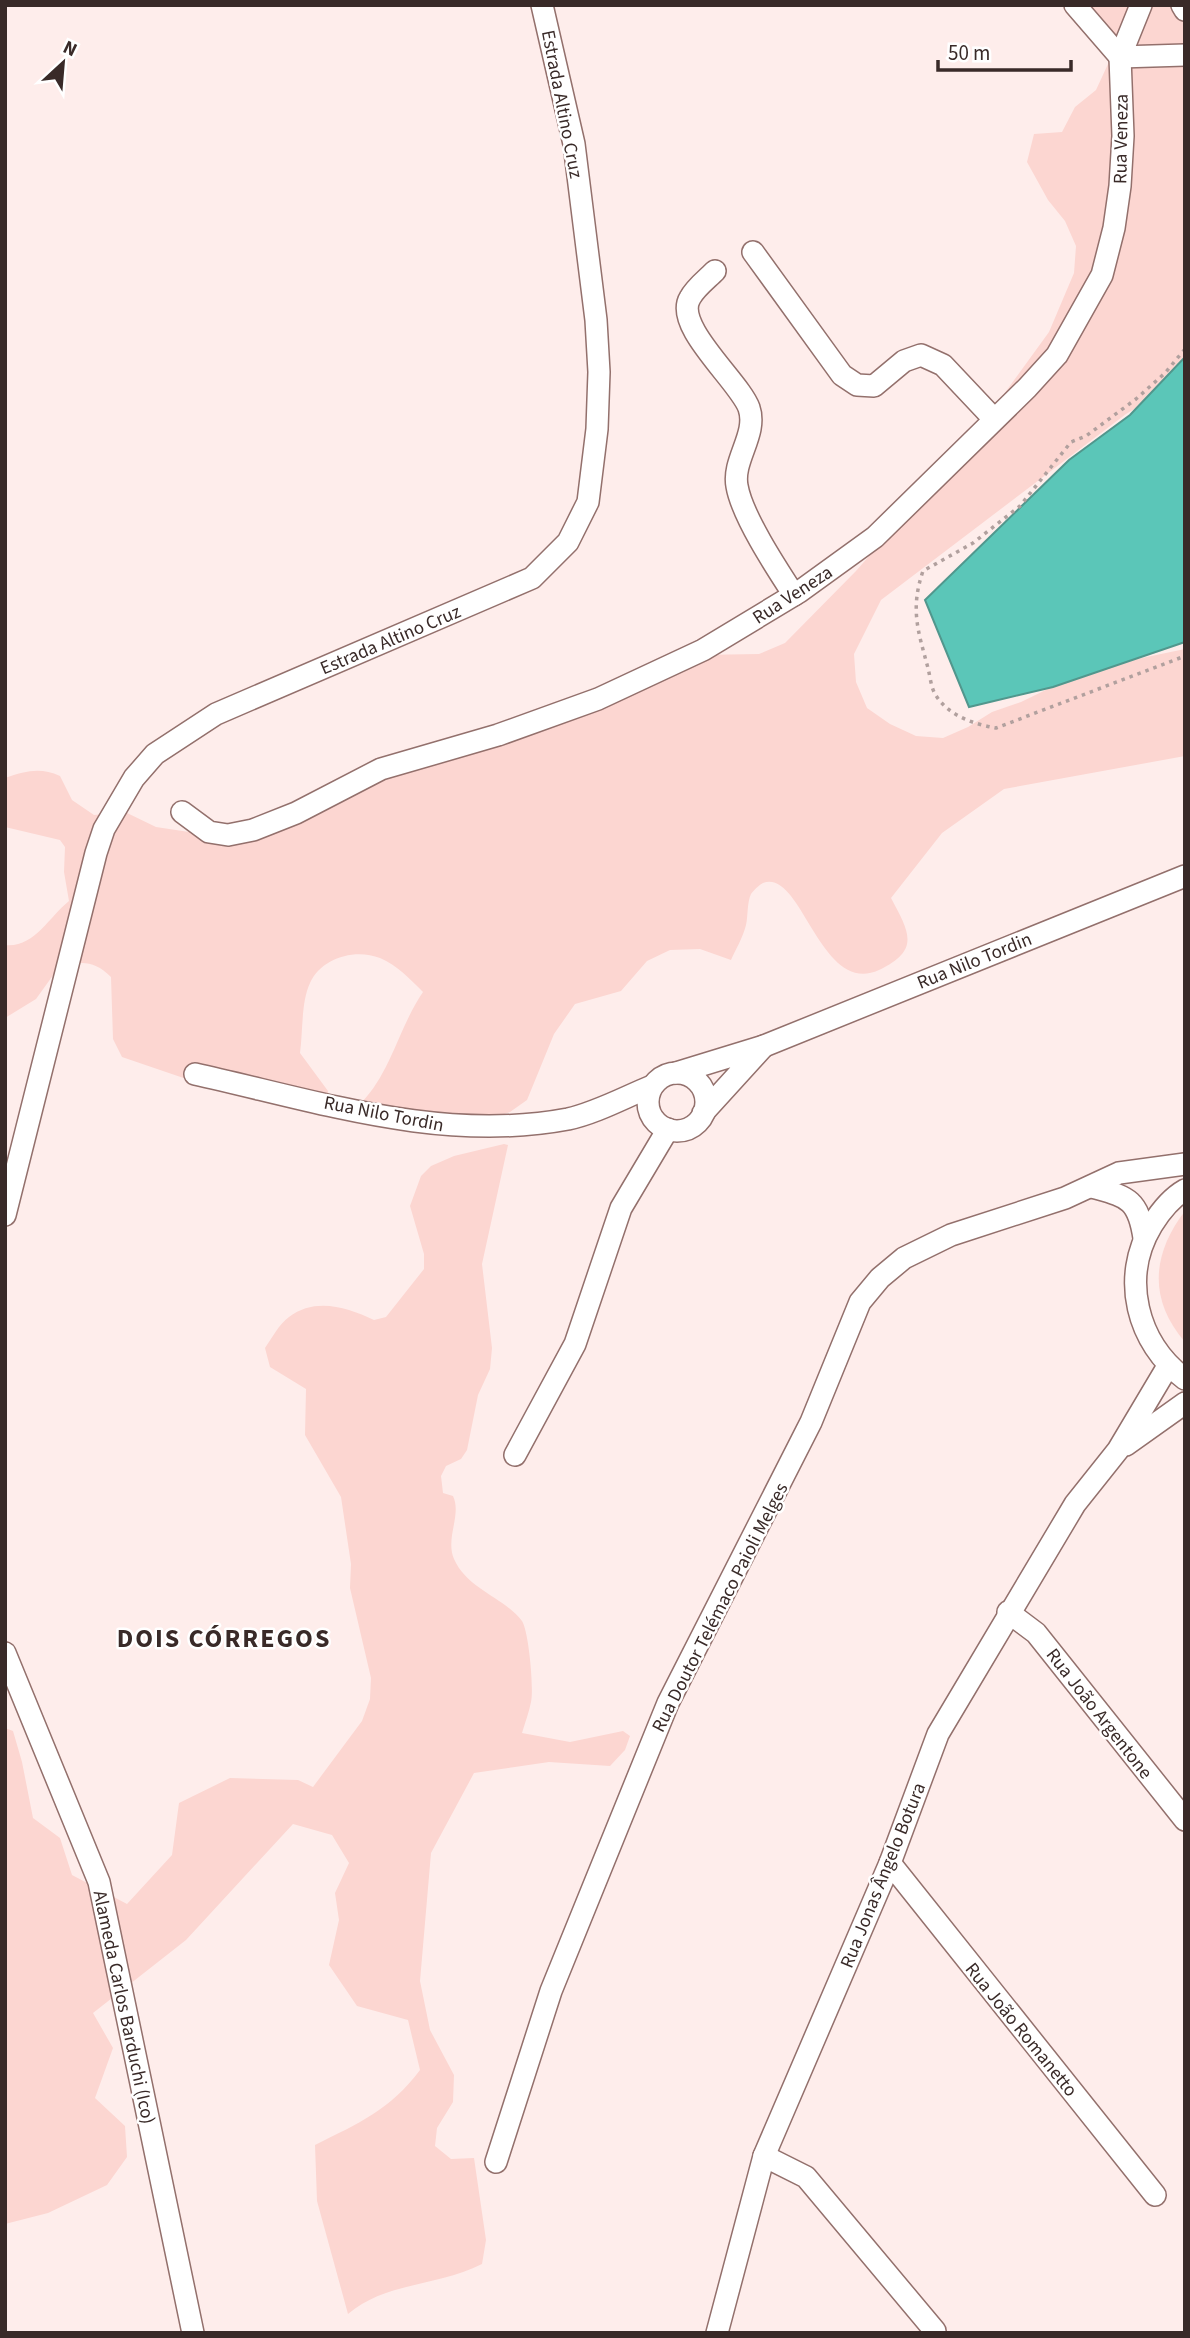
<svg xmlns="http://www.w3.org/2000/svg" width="1190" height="2338" font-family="'Source Sans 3',sans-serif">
<rect width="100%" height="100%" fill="#feedeb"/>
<!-- green -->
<g fill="#fcd6d1">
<path d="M1083,5H1185V378L1126,414L881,600L854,654L856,682L867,708L890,724L916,736L943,738L968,727L992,712L1021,702L1089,669L1185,649V756L1004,789L942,833L891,898C909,932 921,950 879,970C820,997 802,868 763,883C760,884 753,891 751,894C747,902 748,916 746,925C743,937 736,949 731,960L700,949L670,950L647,961L621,991L575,1004L554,1034L527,1100L510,1112L479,1123L362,1102C391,1072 399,1027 423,992C410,979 397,965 380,958C355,948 321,958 310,983C301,1002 303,1032 300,1053L328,1091V1106L204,1085L122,1057L113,1039L111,977C94,960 81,961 59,967L36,999L5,1018V945C34,948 48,918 69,901L64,872L65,847L60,840L5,827V778C26,771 40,767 60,776L72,800L94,815L125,812L156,827L189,832L234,830L498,734L552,703L699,655L759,654L785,643L856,571L969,442L1049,332L1074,273L1076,246L1065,221L1048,200L1027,162L1034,134L1062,132L1075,107L1096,90L1108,64L1115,36Z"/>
<path d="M504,1144L508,1145L482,1264L492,1348L490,1369L478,1395L467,1450L461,1459L446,1466L441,1476L443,1493L453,1496C462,1515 445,1538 454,1559C467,1589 505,1598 522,1621C529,1632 534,1690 531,1702C529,1712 525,1723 522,1733L570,1742L623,1731L630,1736L625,1750L610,1766L549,1762L474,1773L431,1853L420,1981L430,2030L454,2075L453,2102L437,2128L435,2146L451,2159L474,2158L486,2240L482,2264C440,2286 385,2282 348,2314L317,2201L315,2145C359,2123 390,2110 420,2070L408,2020L357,2006L329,1965L339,1920L335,1893L349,1863L332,1835L293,1824L186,1940L93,2013L113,2048L95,2098L125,2126L127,2157L107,2185L48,2213L5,2224V1728L13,1731L22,1762L33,1818L60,1838L72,1875L127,1904L172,1855L179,1803L230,1778L298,1780L313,1787L362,1721L370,1699L371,1678L350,1588L351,1564L341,1497L305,1435L306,1389L270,1367L265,1348C272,1338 279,1324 289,1317C315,1297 347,1307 374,1320L386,1317L424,1269V1254L410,1206L421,1176L431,1166L454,1156Z"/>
<path d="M1185,1211V1342C1148,1299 1152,1254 1185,1211Z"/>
</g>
<!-- water -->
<path fill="#5bc6b8" stroke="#51978d" stroke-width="2" d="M1185,357V642L1053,687L969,707L925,600L1069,460L1130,415Z"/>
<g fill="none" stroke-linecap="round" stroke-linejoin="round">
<!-- minor casing -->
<g stroke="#93706c" stroke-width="24">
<g id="minor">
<path d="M1075,5L1120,57"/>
<path d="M1182,5L1185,10"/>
<path d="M1120,57L1185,55"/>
<path d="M753,252L842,375L857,385L874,386L904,361L921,355L943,365L993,418"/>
<path d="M715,271C707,279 695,288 690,298C673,326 740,382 749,408C758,434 732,460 737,486C742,516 777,569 794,595"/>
<path d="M182,812L209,832L228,835L253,830L296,813L381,769L498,735L598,699L703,650L799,592L875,537L1027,388L1057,355L1102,275L1114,228L1120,186L1123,136L1120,57L1141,5"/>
<path d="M764,1046L1185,876"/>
<path d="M676,1073L764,1046L703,1113"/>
<circle cx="677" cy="1102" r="29"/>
<path d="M195,1074C317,1101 442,1143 568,1119C596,1113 625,1097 652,1086"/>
<path d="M1092,1187C1127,1197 1138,1198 1144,1238"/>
<path d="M1185,1190C1171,1198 1160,1212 1152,1225C1120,1278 1137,1343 1185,1379"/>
<path d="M5,1215L96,853L104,829L134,778L155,754L216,714L532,578L568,542L588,502L597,429L599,372L596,320L574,144L542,5"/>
<path d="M1126,1445L1185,1403"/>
<path d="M515,1455L575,1344L621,1208L668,1129"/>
<path d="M1008,1612L1036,1633L1185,1820"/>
<path d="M5,1653L99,1882L193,2333"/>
<path d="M890,1863L1155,2195"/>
<path d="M764,2156L806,2177L935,2331"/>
<path d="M496,2162L551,1991L668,1703L811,1422L860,1302L880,1278L904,1258L951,1235L1065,1198L1119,1173L1185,1164"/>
<path d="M717,2333L764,2156L890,1863L938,1734L1075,1504L1118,1450L1168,1366"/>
</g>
</g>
<!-- path -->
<path stroke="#b1a09e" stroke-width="3.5" stroke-dasharray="3.5 5" stroke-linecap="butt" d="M1185,349L1165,373L1136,399L1086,436L1071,442L1020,506L973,543L923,571C910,609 918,631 928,668C930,676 931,687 935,694C948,716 974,724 996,728L1185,656"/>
<!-- minor -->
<use href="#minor" stroke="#fff" stroke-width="21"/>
</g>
<g text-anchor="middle" stroke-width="5" stroke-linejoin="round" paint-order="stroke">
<!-- street labels -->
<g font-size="19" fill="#392a28" stroke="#fff">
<text transform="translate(563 104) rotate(79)" y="7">Estrada Altino Cruz</text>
<text transform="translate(1120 139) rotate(-89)" y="7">Rua Veneza</text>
<text transform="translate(792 594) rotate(-33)" y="7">Rua Veneza</text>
<text transform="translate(390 639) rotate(-23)" y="7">Estrada Altino Cruz</text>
<text transform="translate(974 960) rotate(-22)" y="7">Rua Nilo Tordin</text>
<text transform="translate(384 1113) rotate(11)" y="7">Rua Nilo Tordin</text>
<text transform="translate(719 1607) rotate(-63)" y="7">Rua Doutor Telémaco Paioli Melges</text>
<text transform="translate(1100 1713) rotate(52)" y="7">Rua João Argentone</text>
<text transform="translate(882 1875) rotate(-68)" y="7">Rua Jonas Ângelo Botura</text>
<text transform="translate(125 2007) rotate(78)" y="7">Alameda Carlos Barduchi (Ico)</text>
<text transform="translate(1022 2029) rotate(51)" y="7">Rua João Romanetto</text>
</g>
<!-- district labels -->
<g font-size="26" font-weight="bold" letter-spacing="2" fill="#392a28" stroke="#fff">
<text x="224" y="1647">DOIS CÓRREGOS</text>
</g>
</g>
<!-- border -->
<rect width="1190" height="2338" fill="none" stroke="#392a28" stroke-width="14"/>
<!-- north arrow -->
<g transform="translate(63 63) rotate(26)" stroke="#ffffff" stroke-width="5" paint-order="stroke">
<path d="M0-5L12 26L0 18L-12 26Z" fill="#392a28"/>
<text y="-10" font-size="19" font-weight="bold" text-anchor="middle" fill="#392a28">N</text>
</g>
<!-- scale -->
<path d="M938 60v10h133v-10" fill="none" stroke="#392a28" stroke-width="3.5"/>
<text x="948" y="60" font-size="21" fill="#392a28" stroke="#ffffff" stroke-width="5" paint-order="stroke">50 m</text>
</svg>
